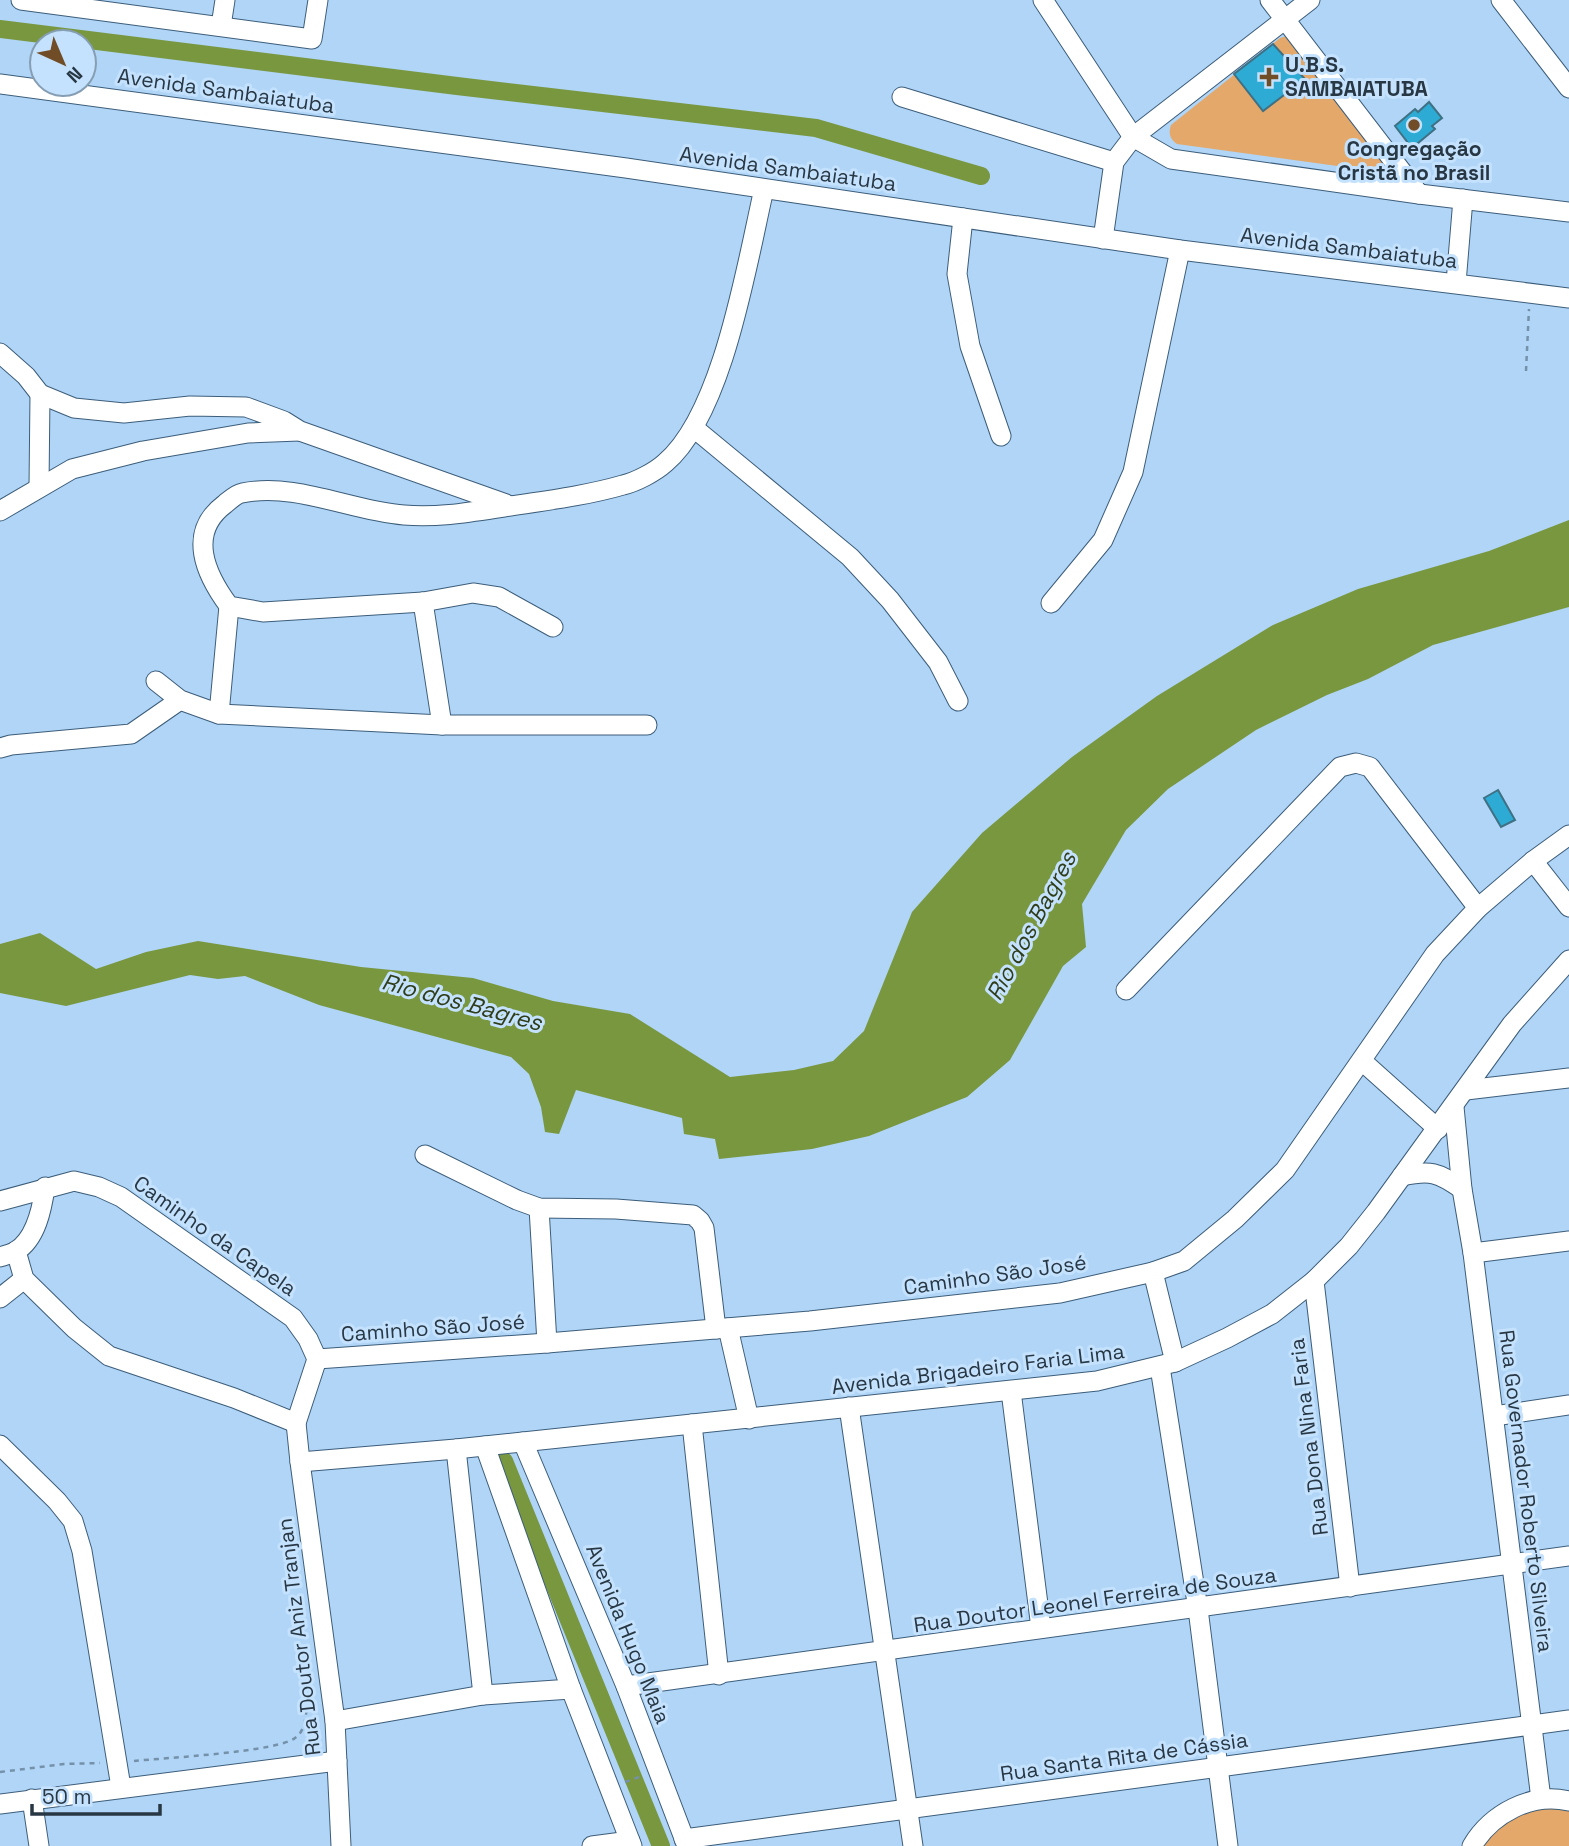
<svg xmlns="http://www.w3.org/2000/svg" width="1569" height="1846" font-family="'Space Grotesk',sans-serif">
<rect width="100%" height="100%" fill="#b0d5f7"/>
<!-- green -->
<g fill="#e4a86a">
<path d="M1287,36L1387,163L1381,172L1177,144C1170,139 1168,133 1171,125L1280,38Z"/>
<path d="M1536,1805L1569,1806V1846H1481L1488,1834Z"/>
</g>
<!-- water -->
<path fill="#79973f" d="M1569,520V607L1433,645L1368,679L1327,695L1256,730L1168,789L1126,830L1082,904L1086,947L1063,966L1010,1060L967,1097L869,1136L812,1149L719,1159L715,1139L684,1134L682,1118L576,1090L559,1134L545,1132L541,1107L529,1074L511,1057L319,1005L245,976L218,979L190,975L66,1006L0,993V944L40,933L96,969L146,952L198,941L361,967L473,978L553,1001L630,1014L730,1077L794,1070L833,1061L864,1031L912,912L982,833L1072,757L1157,696L1273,625L1358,589L1489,551Z"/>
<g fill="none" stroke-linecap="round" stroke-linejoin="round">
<!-- canal -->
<g stroke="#79973f" stroke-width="18">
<path d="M0,29L457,86L816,128L981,176"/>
<path d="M504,1461L661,1846"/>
</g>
</g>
<!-- building -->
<g fill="#2dabd5" stroke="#3f7083" stroke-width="2">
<path d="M1273,44L1305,79L1263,111L1234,74Z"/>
<path d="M1429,102L1442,118L1432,126L1435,129L1412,148L1395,126L1415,109L1418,112Z"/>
<path d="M1498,790L1515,820L1501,827L1484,798Z"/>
</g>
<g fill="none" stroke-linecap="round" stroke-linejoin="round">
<!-- minor casing -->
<g stroke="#3c5d7a" stroke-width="21">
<g id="minor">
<path d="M21,0L312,39L318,0"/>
<path d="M1043,0L1133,137L1171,159L1419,194L1569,212"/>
<path d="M1270,0L1419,194"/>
<path d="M1501,0L1569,88"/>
<path d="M221,26L225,0"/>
<path d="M0,84L626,168L1180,250L1569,298"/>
<path d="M902,97L1114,162"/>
<path d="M963,218L957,274L970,346L1001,436"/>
<path d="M1103,239L1114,162L1133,137L1310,0"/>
<path d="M1456,283L1463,199"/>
<path d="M0,353L26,376L40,394L74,408L124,413L190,406L246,407L284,421L300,431L506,504"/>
<path d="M694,428L850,557L890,600L938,662L958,701"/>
<path d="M39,487L40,394"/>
<path d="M0,511L72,469L143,451L248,433L299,431"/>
<path d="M423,602L442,725"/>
<path d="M1051,603L1103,540L1133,472L1180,250"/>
<path d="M553,627L499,597L473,593L423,602L263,612L229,606C206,575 186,533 225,504C230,500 236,494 242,493C296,482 351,511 404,515C437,518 471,512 504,507C543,501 585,496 623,485C636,482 655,472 665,463C723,414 747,263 764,189"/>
<path d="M156,681L180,700L219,714L442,725H647"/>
<path d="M219,714L229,606"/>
<path d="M0,748L11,745L131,734L180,700"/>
<path d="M1533,861L1569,907"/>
<path d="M1126,990L1340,767L1356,763L1370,767L1478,908"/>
<path d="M1362,1061L1438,1129"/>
<path d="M1466,1090L1569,1078"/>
<path d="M1454,1107L1462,1189L1473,1253L1541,1799"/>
<path d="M425,1155L517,1200L539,1208L616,1209L693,1215L700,1221L704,1228L716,1329"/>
<path d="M1402,1176C1430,1170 1438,1172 1462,1189"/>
<path d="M0,1201L74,1181L99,1187L121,1197L293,1318L308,1339L317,1359L296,1423L300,1462L335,1721L341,1846"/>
<path d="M539,1208L547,1343"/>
<path d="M16,1251L24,1279L74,1328L109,1356L234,1398L296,1423"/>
<path d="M1473,1253L1569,1241"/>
<path d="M0,1257C5,1255 12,1254 16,1251C36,1239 42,1209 45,1187"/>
<path d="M1153,1272L1175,1362"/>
<path d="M1314,1281L1350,1587"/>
<path d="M0,1298L24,1279"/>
<path d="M728,1328L749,1419"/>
<path d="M317,1359L547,1343L810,1321L1060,1293L1153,1272L1184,1261L1235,1219L1285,1170L1435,954L1478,908L1533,861L1569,835"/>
<path d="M1160,1367L1198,1609L1228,1846"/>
<path d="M1011,1391L1041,1628"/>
<path d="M849,1407L913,1846"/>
<path d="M1494,1416L1569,1405"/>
<path d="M692,1424L719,1675"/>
<path d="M523,1442L626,1686L687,1846"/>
<path d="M0,1445L57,1501L73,1521L82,1551L121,1787"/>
<path d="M485,1446L571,1689L632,1846"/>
<path d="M456,1449L483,1695"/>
<path d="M300,1462L456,1449L1097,1381L1175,1362L1227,1338L1272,1314L1314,1281L1349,1246L1376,1212L1512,1024L1569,960"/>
<path d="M626,1686L1569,1556"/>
<path d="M335,1721L483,1695L571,1689"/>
<path d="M32,1799L39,1846"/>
<path d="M0,1804L337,1761"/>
<path d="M684,1839L1569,1720"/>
<path d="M592,1846L630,1841"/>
<path d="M1472,1846C1491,1814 1531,1792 1569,1801"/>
</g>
</g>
<!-- path -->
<g stroke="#7591aa" stroke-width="2.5" stroke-dasharray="5 5" stroke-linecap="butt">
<path d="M1526,371L1529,309"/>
<path d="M134,1761C163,1758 277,1752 295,1738C305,1731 305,1719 307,1708"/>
<path d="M0,1772L64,1764L100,1763"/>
<path d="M625,1782L642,1776"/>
</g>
<!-- minor -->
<use href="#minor" stroke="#fff" stroke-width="19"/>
</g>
<!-- markers -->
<g fill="#714d27" stroke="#c4e2fd" stroke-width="2.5">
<path d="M1265.5 66.5h7v7h7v7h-7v7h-7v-7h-7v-7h7z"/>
<circle cx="1414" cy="125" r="7"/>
</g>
<g text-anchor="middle" stroke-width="6" stroke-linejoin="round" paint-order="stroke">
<!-- poi labels -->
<g font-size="21" font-weight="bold" fill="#283744" stroke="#c4e2fd" text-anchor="start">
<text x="1285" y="72">U.B.S.<tspan x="1285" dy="24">SAMBAIATUBA</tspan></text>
<text x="1414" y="156" text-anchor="middle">Congregação<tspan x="1414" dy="24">Cristã no Brasil</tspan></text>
</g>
<!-- street labels -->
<g font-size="21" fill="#283744" stroke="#c4e2fd">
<text transform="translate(226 91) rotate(8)" y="7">Avenida Sambaiatuba</text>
<text transform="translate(788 169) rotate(8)" y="7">Avenida Sambaiatuba</text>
<text transform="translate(1349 248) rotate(7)" y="7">Avenida Sambaiatuba</text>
<text transform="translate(215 1236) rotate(35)" y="7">Caminho da Capela</text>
<text transform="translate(995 1275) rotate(-8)" y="7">Caminho São José</text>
<text transform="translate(433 1328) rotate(-4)" y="7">Caminho São José</text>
<text transform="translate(978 1369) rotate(-7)" y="7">Avenida Brigadeiro Faria Lima</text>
<text transform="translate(1309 1437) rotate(-97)" y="7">Rua Dona Nina Faria</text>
<text transform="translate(1526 1491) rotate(83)" y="7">Rua Governador Roberto Silveira</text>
<text transform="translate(1095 1600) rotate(-8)" y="7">Rua Doutor Leonel Ferreira de Souza</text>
<text transform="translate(628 1634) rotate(68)" y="7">Avenida Hugo Maia</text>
<text transform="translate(299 1637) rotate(-97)" y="7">Rua Doutor Aniz Tranjan</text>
<text transform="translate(1124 1757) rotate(-8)" y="7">Rua Santa Rita de Cássia</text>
</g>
<!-- water labels -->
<g font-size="23" font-style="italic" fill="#303d19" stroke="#c4e2fd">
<text transform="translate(1031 926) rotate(-62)" y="8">Rio dos Bagres</text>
<text transform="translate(462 1002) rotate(15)" y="8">Rio dos Bagres</text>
</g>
</g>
<!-- north arrow -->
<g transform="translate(63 63) rotate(136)"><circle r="33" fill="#c4e2fd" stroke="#869eb3" stroke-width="2"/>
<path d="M0-5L12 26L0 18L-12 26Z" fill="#714d27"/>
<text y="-10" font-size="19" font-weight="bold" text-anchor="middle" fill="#283744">N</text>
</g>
<!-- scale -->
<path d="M32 1804v10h128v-10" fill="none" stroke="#283744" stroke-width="3.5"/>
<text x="42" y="1804" font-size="21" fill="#283744" stroke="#c4e2fd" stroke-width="5" paint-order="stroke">50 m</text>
</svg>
